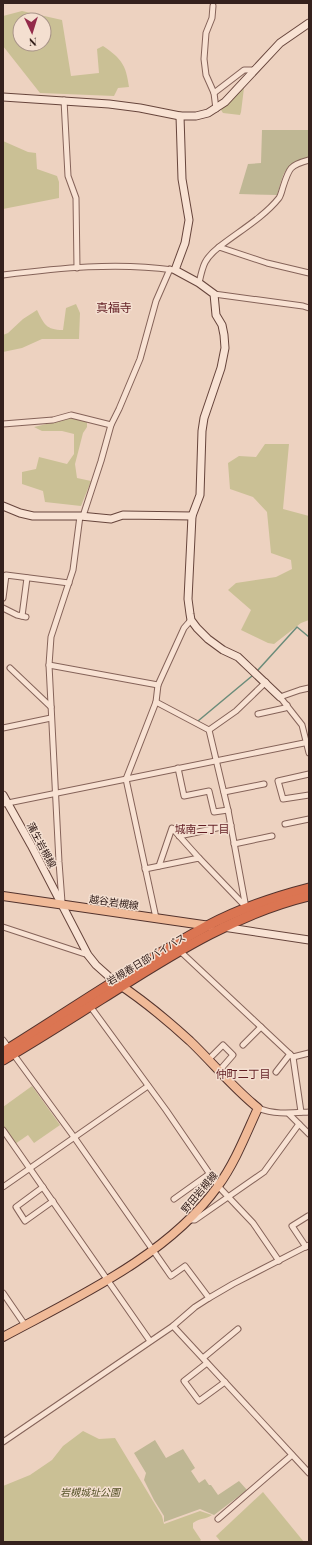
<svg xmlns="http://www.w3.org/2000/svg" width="312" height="1545" font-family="'Playfair Display','Noto Sans JP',serif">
<rect width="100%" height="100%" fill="#edd2c0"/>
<!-- green -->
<g fill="#cac095" fill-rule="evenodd">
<path d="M22,11L62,20L71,76L99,73L97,49L103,46C122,59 126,65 129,87L118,88L114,96L40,93L3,46V16ZM20,20H44V44H20Z"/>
<path d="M244,88L241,112L240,115L223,113L221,110Z"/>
<path d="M3,141L28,152L36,153L37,169L57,176L59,182V198L3,209Z"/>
<path d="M76,304L80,313L79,339H42L22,348L3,352V335L8,333L23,319L37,310C44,324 46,330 63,330L66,308Z"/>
<path d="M72,418L87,422V427L83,433L75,464L77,478L91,481L81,506L45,502L43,491L22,484V472L36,469L39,457L67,464L74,454V434L62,431H42L34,427Z"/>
<path d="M265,444H289L283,509L309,516V620L301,623L274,644L268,643L241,630L251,610L228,590L236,583L276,577L292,569L291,560L271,553L267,512L253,497L230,489L228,463L239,456L256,457Z"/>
<path d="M32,1086L60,1125L34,1143L28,1135L15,1144L3,1127V1107Z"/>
<path d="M83,1431L99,1439L115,1438L162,1516L164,1524L200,1511L212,1515C205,1520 201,1517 193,1523V1528L201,1540L199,1542H3V1486L30,1475L52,1460L63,1446Z"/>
<path d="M263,1492L304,1542H221L216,1536Z"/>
</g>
<!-- cemetery -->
<g fill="#bfb794">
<path d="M262,130H309L308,158C282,166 285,171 277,195L239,194L248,164L261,163Z"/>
<path d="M155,1440L166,1458L183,1449L195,1468L191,1471L199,1483L205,1479L209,1485H211L218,1495L239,1481L247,1490L214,1515L200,1509L164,1522V1516L154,1500L144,1480L146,1473L134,1453Z"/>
</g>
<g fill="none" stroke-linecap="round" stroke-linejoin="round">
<!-- stream -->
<g stroke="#6b8c7a" stroke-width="1.5">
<path d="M258,670L297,627L309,637"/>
<path d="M198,721L252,676"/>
</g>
<!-- street casing -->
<g stroke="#856359" stroke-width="7">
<g id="street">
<path d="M213,6L212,18L206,33L204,59L206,75L214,93L216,109"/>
<path d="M214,93L244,70H254"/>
<path d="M64,100L68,176L76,198L77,268"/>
<path d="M219,247C238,232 264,217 279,198C281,195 282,190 283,187C289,168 290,165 309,160"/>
<path d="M3,275C59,268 117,262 173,270"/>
<path d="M199,283C203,265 204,259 219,247L267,263L309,273"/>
<path d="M214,294L303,306L309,308"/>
<path d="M3,424L53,420L71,415L111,425"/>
<path d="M83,516L101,461L111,425L119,409L140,359L156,301L170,269"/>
<path d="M3,598L6,575L69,583"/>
<path d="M3,608L17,615L26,617"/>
<path d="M22,616L27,578"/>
<path d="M49,665L158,685"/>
<path d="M10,668L51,707"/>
<path d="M309,688L300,690L280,697L302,725L309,753"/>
<path d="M156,702L209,730L228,810L246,908"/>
<path d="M258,714L285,708L287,705"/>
<path d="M3,728L51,718"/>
<path d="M209,730L236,711L266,682"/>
<path d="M178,768L184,796L209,791L214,812L228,810"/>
<path d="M309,774L278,781L283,799L309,795"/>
<path d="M224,792L264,784"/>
<path d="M3,804L309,742"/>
<path d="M285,824L309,819"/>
<path d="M179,836L231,825"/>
<path d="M234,844L272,836"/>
<path d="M159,866L172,828L199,858"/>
<path d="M145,869L199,858L246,907"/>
<path d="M62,902L59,862L49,665L51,637L73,570L80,516"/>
<path d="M156,918L126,779L156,702L158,685L184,628L191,620"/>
<path d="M3,927L88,955"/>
<path d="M180,951L293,1057L301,1112"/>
<path d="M90,1006L166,1110L218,1186L253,1223L279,1261"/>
<path d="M3,1040L74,1137L171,1276L185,1266L209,1298"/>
<path d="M243,1045L261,1027"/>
<path d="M293,1057L309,1053"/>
<path d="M208,1060L223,1045L233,1055L219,1071"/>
<path d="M276,1072L290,1054"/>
<path d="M258,1108C275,1115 291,1113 309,1112"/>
<path d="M289,1114L309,1134"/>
<path d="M3,1130L150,1341"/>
<path d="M3,1187L148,1086"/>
<path d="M43,1187L16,1207L25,1221L53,1201"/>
<path d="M174,1199L209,1174"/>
<path d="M189,1220H195L264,1172L299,1124"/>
<path d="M306,1247L292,1226L308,1216"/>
<path d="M3,1293L25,1325"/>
<path d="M173,1326L309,1473"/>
<path d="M203,1358L238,1329"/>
<path d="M207,1363L184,1381L199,1401L225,1382"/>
<path d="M3,1442L173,1326L195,1307L209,1298L233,1284L309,1245"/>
<path d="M218,1519L292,1455"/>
</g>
</g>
<!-- secondary casing -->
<g stroke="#67453c" stroke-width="9">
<g id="secondary">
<path d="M3,97L109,104L140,108L180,116H196L208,113L225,102L280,43L309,23"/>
<path d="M180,116L182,179L189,220L185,243L175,270L199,283L214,294L216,315L222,325L224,335L225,348L221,368L204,418L202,431L200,495L192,516L188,599L190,614L191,620L197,628L208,639L223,650L238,657L280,697"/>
<path d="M3,506L20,513L33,516H80L111,519L123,515L192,516"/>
<path d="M3,795L31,845L88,955L96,965L115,982"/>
<path d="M223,927L309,940"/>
</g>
</g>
<!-- primary casing -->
<g stroke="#53332d" stroke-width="10">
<g id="primary">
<path d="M3,896L210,926"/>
<path d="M3,1337C77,1297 168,1256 218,1186C235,1163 246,1134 258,1108C233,1088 213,1063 190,1041C167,1020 143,1000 117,983"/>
</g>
</g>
<!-- highway casing -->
<g stroke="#53332d" stroke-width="11">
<g id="highway">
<path d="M3,1052C71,1010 137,964 207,926C239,909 274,897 309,888"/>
<path d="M3,1060C42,1037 81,1012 119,988C179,950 239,913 309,896"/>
</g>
</g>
<!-- street -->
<use href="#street" stroke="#f8e2d3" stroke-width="5"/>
<!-- secondary -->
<use href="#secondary" stroke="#f8e2d3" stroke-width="7"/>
<!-- primary -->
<use href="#primary" stroke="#f0ba98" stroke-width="8"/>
<!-- highway -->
<use href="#highway" stroke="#db7552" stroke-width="9"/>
</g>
<g text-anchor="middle" stroke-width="3" stroke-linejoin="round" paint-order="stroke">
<!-- street labels -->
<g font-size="10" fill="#35211d" stroke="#f4dfd0">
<text transform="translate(42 845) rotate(62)" y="4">蒲生岩槻線</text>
<text transform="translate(114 902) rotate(8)" y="4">越谷岩槻線</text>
<text transform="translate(146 959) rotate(-31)" y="4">岩槻春日部バイパス</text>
<text transform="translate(199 1192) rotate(-50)" y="4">野田岩槻線</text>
</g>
<!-- park labels -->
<g font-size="10" font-style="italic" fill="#514f24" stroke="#f4dfd0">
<text x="90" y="1496">岩槻城址公園</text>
</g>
<!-- neighbourhood labels -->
<g font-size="11" fill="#611d23" stroke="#f4dfd0">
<text x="202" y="833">城南二丁目</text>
<text x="243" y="1078">仲町二丁目</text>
</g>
<!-- quarter labels -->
<g font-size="12" fill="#611d23" stroke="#f4dfd0">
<text x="114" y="312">真福寺</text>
</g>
</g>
<!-- border -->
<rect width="312" height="1545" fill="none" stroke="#35211d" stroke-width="8"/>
<!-- north arrow -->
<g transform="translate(32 32) rotate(176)"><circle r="19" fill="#f4dfd0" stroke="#a89388"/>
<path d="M0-3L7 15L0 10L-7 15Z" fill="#932a4a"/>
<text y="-6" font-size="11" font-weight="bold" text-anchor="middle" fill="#35211d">N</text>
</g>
</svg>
